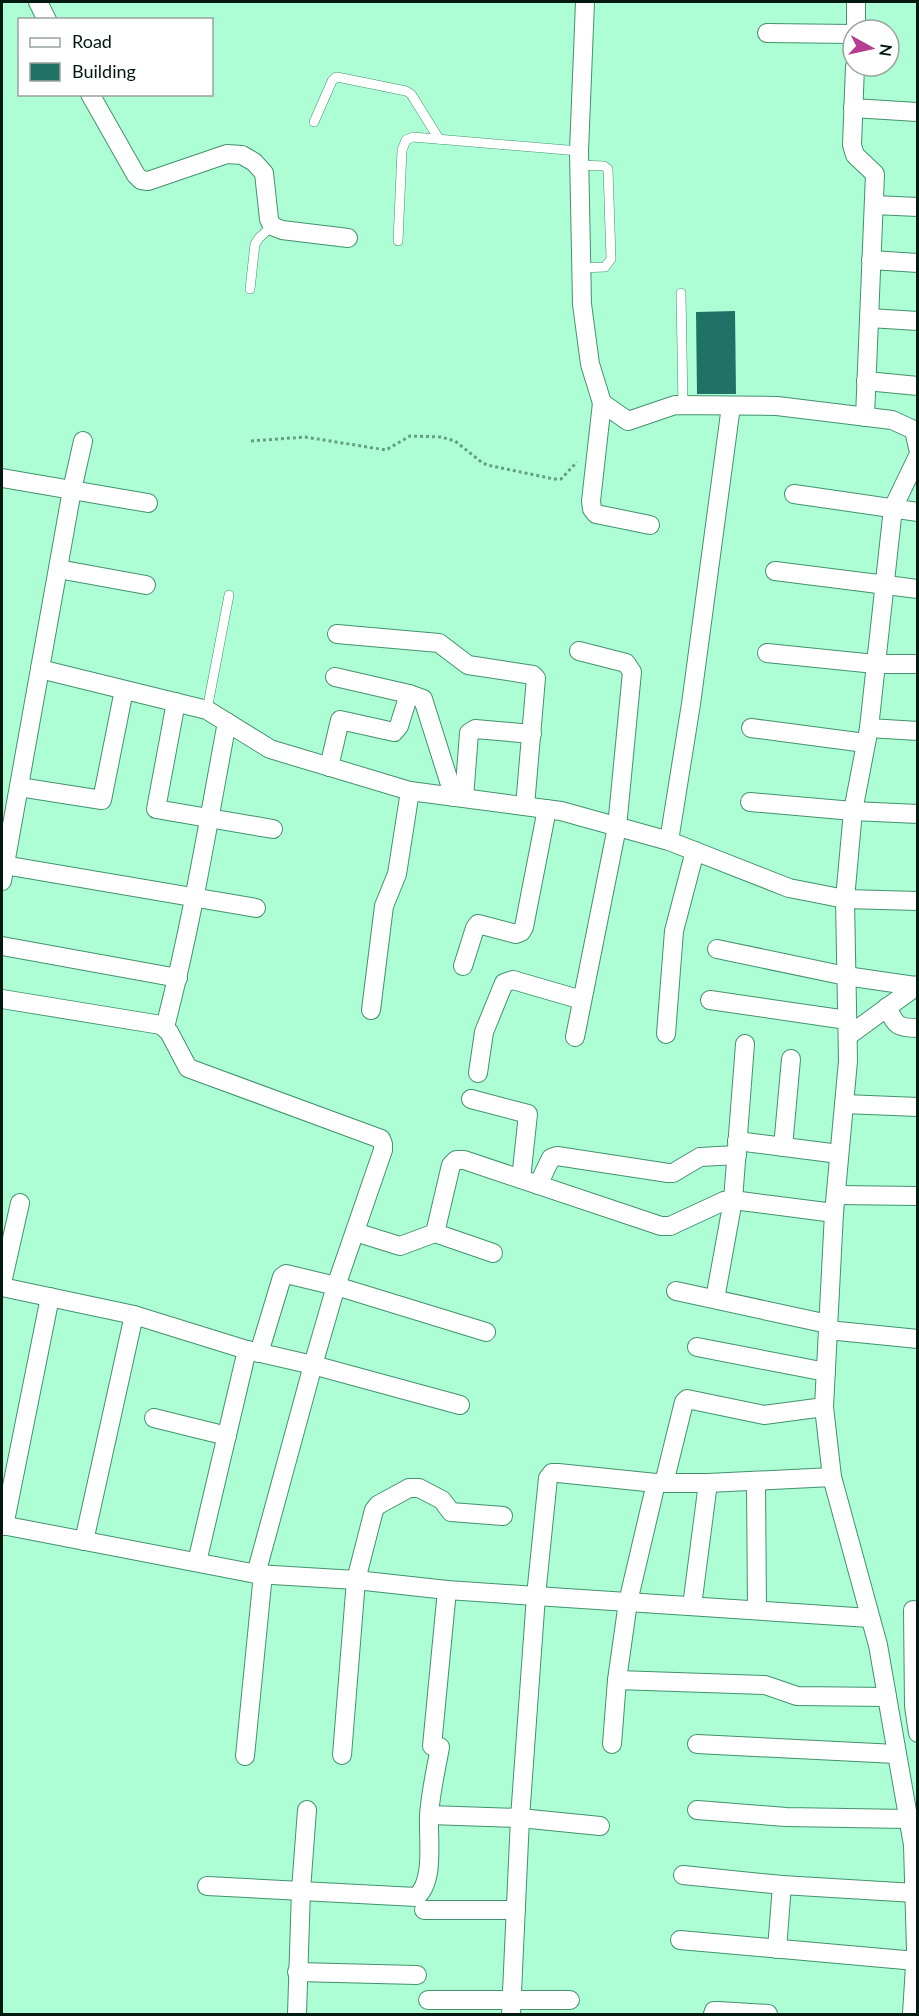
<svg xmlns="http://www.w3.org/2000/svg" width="919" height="2016" font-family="Lato,sans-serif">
<rect width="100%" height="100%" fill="#adfed5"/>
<!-- building -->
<path fill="#217266" d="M735,311L736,394H697L696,312Z"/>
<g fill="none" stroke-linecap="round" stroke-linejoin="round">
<!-- lane casing -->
<g stroke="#42926d" stroke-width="10">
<g id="lane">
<path d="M314,122L332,81L336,77L342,78L406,91L411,94L439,139"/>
<path d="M579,165L604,166L608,169L611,259L605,267L581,268"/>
<path d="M398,241L402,150L406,140L413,137L579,151"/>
<path d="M250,289L255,244L259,238L272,226"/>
<path d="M681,293L683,406"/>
<path d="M207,710L229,595"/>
</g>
</g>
<!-- street casing -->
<g stroke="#42926d" stroke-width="20">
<g id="street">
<path d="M38,2L47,20"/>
<path d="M585,2L579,151L582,304L590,364L602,403L628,421L675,405L777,406L892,420L914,430L918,448"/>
<path d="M856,30V2"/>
<path d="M767,33L853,34"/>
<path d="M855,66L852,145L855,155L875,174L865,417"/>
<path d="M90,94L136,175L141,180L148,181L227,154L242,155L254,162L264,173L269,219L272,226L282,230L348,238"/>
<path d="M853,108L917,112"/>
<path d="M874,205L918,207"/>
<path d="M871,260L918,263"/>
<path d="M869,318L918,321"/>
<path d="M866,381L918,386"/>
<path d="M602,403L591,501L592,509L596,514L650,525"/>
<path d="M2,478L148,503"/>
<path d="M794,494L918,512"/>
<path d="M58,569L146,585"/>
<path d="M775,571L918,589"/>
<path d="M337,634L439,643L468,665L533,675L536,678L525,806"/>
<path d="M767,653L875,664H918"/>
<path d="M40,669L207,710L270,749L410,791L561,811L669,841L789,888L845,899L918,901"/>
<path d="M335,677L409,694L423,699L454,797"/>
<path d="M176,702L156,809L273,829"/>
<path d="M751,728L865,743"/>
<path d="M869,728L918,731"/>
<path d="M329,767L340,720L394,732L399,726L409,694"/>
<path d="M19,787L102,800L124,690"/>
<path d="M464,798L469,733L475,729L532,734"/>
<path d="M750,802L853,811L918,814"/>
<path d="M669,841L691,704L731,406"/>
<path d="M4,865L256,908"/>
<path d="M2,881L72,490L83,441"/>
<path d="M2,946L178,978"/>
<path d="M717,949L846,976L915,986"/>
<path d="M463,966L475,928L478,924L516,934L521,932L524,927L547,809"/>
<path d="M2,999L161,1025L169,1032L188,1068L381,1139L383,1144V1150L336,1286L313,1365L256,1574"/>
<path d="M710,1000L847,1020"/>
<path d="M887,1007C896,1025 896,1028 918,1028"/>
<path d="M371,1010L384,906L397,874L410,791"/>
<path d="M165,1027C191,927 208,824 227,722"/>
<path d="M666,1034L674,931L695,851"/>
<path d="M848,1036L918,985"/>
<path d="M575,1037L617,827L632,672L626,663L579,651"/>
<path d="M478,1073L484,1032L504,983L513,980L582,1000"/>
<path d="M471,1099L528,1114L521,1179"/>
<path d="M844,1104L918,1107"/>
<path d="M737,1141L839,1154"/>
<path d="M783,1147L791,1059"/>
<path d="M538,1185L551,1158L557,1156L668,1173H673L700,1157L737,1155"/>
<path d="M836,1195L918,1196"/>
<path d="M355,1232L400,1246L435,1233L493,1253"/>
<path d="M435,1233L451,1165L456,1160H464L661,1226H670L724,1201L733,1200L834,1213"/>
<path d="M2,1283L20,1203"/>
<path d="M2,1287L134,1315L247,1350L313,1365L460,1405"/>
<path d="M676,1291L828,1324"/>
<path d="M715,1299L733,1200L745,1044"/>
<path d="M828,1330L918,1339"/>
<path d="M697,1347L826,1372"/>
<path d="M259,1353L282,1277L286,1274L336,1286L486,1332"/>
<path d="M154,1418L227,1436"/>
<path d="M756,1481L757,1610"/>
<path d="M664,1483L684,1402L687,1399L764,1415L824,1407"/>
<path d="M2,1525L256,1574L356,1580L447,1590L536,1596L870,1618"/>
<path d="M4,1526L50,1297"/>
<path d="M84,1541L134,1315"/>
<path d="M197,1562L247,1350"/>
<path d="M692,1606L708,1483"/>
<path d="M913,1610L914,1706L918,1733"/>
<path d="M617,1680L765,1685L797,1696L887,1697"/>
<path d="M612,1744L617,1680L628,1602L656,1483"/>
<path d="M697,1744L896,1754"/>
<path d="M432,1746L447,1590"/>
<path d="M342,1755L356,1580L374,1510L378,1505L409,1488H419L442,1500L451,1512L503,1516"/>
<path d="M245,1756L263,1574"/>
<path d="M697,1810L786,1817L908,1819"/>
<path d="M429,1815L520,1818L600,1826"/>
<path d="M683,1875L782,1885L915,1893"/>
<path d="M207,1886L416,1897C435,1882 428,1839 429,1817C430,1794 436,1770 440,1747"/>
<path d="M424,1910H516"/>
<path d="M680,1940L916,1961"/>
<path d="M777,1949L782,1885"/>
<path d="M297,1972L417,1975"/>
<path d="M428,2000H570"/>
<path d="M297,2014L301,1890L307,1810"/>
<path d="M511,2014L520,1818L536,1596L548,1478L552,1473H558L656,1483H708L832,1477"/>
<path d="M713,2014L714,2011H718L768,2014"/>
<path d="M912,2014L916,1949L913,1845L878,1645L832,1477L824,1407L834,1213L848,1061L845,899L853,811L869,728L893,508L918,456"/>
</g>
</g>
<!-- path -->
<path stroke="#659f82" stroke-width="3" stroke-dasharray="3 3" stroke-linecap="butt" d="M251,441L305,437L386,450L410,436L441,437L455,441L480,461L487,465L554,479H561L577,462"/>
<!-- lane -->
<use href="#lane" stroke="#fff" stroke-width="9"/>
<!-- street -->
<use href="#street" stroke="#fff" stroke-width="18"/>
</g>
<!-- border -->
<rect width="919" height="2016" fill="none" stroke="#01190e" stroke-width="6"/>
<!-- legend -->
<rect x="18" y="18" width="195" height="78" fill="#ffffff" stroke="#99a39f" stroke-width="1.5"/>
<rect x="30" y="38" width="30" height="9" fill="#ffffff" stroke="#99a39f" stroke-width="1.5"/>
<text x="72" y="48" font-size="18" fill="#01190e">Road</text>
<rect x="30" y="63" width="30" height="18" fill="#217266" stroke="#99a39f" stroke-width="1.5"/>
<text x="72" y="78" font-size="18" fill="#01190e">Building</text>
<!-- north arrow -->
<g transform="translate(871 48) rotate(98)"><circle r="28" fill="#ffffff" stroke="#99a39f" stroke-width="1.5"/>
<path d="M0-4.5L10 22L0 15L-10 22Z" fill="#b63e92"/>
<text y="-9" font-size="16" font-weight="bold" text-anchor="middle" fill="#01190e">N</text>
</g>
</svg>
